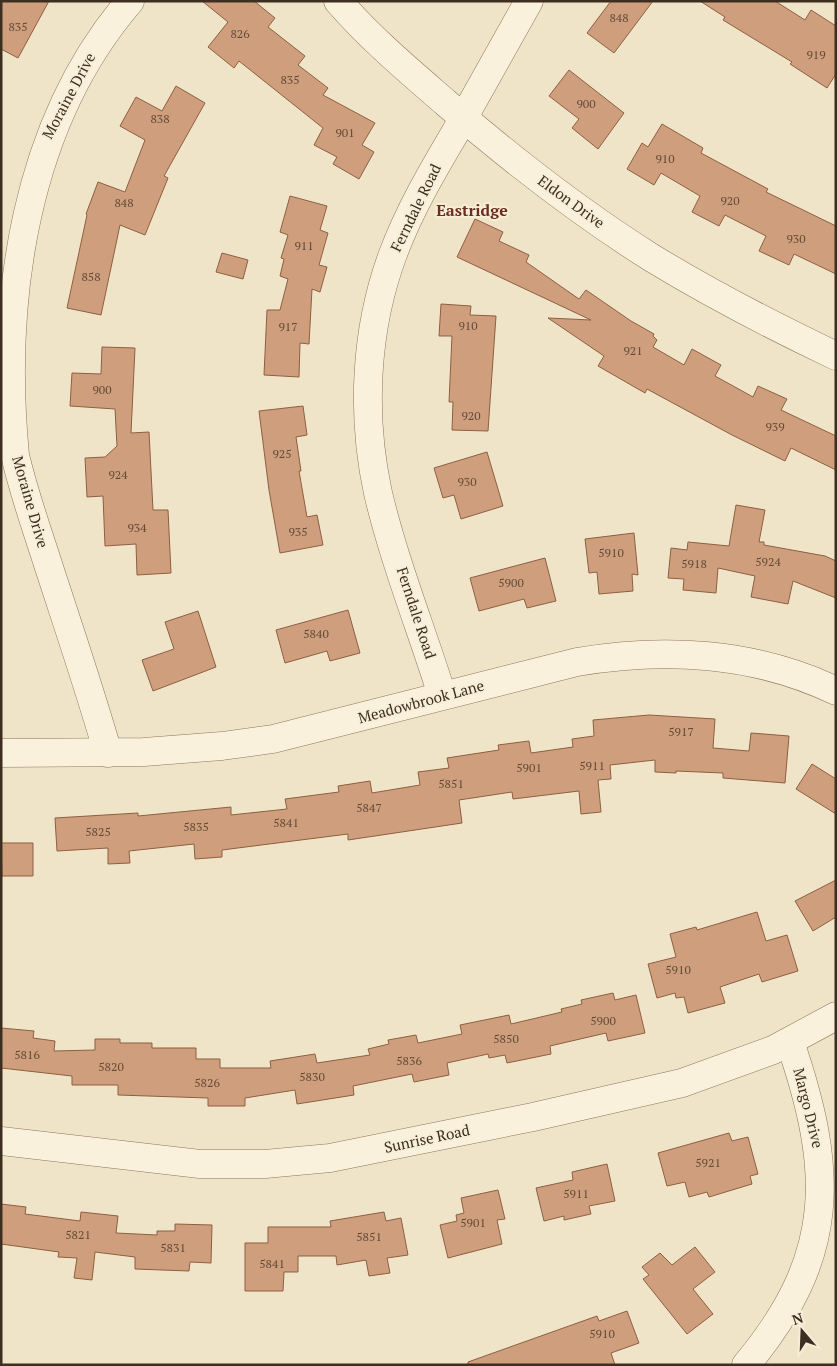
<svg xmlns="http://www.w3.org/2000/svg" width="837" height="1366" font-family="'PT Serif',serif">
<rect width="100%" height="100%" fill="#f0e4c8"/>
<!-- building -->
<g fill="#cf9f7d" stroke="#8d5f41">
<path d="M1,1H49L18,58L1,49Z"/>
<path d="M202,1H254L275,18L268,27L305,56L298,65L328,88L323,95L375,123L362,145L374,152L359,179L333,164L337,157L314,145L323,128L239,61L234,68L208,47L228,22Z"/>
<path d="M611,1H653L614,53L587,33Z"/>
<path d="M700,1H775L805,20L811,10L836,26V74L827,88L790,64L792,62L723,20L725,17Z"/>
<path d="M569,70L624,113L598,149L572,128L579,119L549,96Z"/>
<path d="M176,86L205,103L164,176L168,178L145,235L120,225L101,315L67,308L87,215L86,214L98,182L125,192L145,140L120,126L136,97L162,111Z"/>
<path d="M662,124L703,148L701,153L768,189L766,192L836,226V274L794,254L789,265L759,251L766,236L725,215L719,226L692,212L700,196L661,173L654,185L627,169L642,143L648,147Z"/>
<path d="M290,196L327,206L320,230L328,233L319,265L327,267L320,292L312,289L309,344L300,343L299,377L264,375L267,310H280L288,279L280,276L284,259L281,258L288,235L280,232Z"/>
<path d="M475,219L503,232L499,241L529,255L526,262L579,299L586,290L631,321L654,334L653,336L657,340L653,347L684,365L692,349L721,365L715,376L753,397L758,386L787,399L781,410L836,436V470L791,448L785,461L732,435L647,389L645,393L598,366L604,356L548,318L591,320L457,257Z"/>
<path d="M222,253L248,260L243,279L216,272Z"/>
<path d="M441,304L471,306L470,315L496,316L488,431L452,430L453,402H449L452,336H439Z"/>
<path d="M102,347L135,348L131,433L149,432L153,510H168L171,573L137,575L136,544L105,546L103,496L87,497L85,458L105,457L117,446L115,409L70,406L72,373L101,374Z"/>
<path d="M303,406L307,435L296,437L301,471H299L307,517L317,515L323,545L280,553L269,490L259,411Z"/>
<path d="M487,452L503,506L461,519L454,495L443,498L434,468Z"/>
<path d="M736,505L765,510L759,542H764V545L825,556L836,561V598L793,581L788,604L751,597L755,576L718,568L716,593L683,590L684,579L668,578L671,548L687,550L688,542L729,546Z"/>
<path d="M634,533L638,575L632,574L633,591L599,594L597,572L589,573L585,539Z"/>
<path d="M545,558L556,601L527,608L524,599L479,611L470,578Z"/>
<path d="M348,610L360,653L330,661L327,651L285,663L276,630Z"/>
<path d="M198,611L216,667L153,691L142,660L174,649L165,622Z"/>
<path d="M649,715L715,719L713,748L749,751L751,733L789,736L785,783L723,778V773L676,771V773L655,772V760L610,765L611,779L598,780L601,812L581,814L579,791L513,799L512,792L459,800L462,823L348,840V834L222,850V857L195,859L194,844L129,851L130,863L108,864V848L57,851L55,818L138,813V816L231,807V815L287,809L285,799L339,792L338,786L370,781L372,793L420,785L418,772L449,768L447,758L499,750L498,745L529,741L531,753L573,747L572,739L594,736L593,720Z"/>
<path d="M812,764L836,779V814L796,789Z"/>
<path d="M1,843H33V876H2Z"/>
<path d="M836,880V917L813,931L795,901Z"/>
<path d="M757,912L766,941L787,935L798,971L762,982L759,974L720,987L725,1003L688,1013L684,997L676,998L675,993L657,998L648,964L676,957L670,934L696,927L697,930Z"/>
<path d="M613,993L615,1000L636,995L645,1033L608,1041L606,1033L550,1046L551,1054L507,1063L505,1055L489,1058L488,1054L447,1063L449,1075L414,1082L412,1074L353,1086L354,1095L297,1104L295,1090L245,1098V1106H208V1098L118,1095V1085H72V1076L1,1068V1028L34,1031L33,1038L55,1041L54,1051L95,1050V1039H120V1043H152V1048H196V1059H220V1068H271L270,1061L315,1054L317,1063L370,1055L368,1049L389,1044L388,1040L416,1035L418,1043L462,1034L460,1025L509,1015L511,1024L562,1012L561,1009L582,1004L581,1000Z"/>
<path d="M729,1133L732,1141L748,1137L758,1174L750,1176L752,1184L709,1197L707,1192L689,1197L685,1182L667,1186L658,1153Z"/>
<path d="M607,1164L615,1201L589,1206L591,1214L564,1220V1216L544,1221L536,1188L573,1180L572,1172Z"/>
<path d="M498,1190L505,1219L497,1220L502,1244L448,1258L440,1225L457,1221L456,1215L464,1213L461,1198Z"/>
<path d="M1,1204L26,1207L25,1214L80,1221L81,1212L118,1216L116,1233L157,1235V1231H175V1224L212,1225L211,1263L190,1262L189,1271L135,1269V1257L95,1252L92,1280L74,1278L77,1258L58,1257L59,1252L1,1244Z"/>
<path d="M384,1212L386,1221L401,1218L408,1255L387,1258L390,1273L369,1276L366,1260L337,1265L336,1256H298V1272H284L283,1291H245V1243H268V1227H331L330,1221Z"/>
<path d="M695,1247L715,1272L693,1289L713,1314L687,1334L643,1279L649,1275L642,1267L660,1253L672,1265Z"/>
<path d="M627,1311L639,1343L611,1353L615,1365H468V1362L597,1316L599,1321Z"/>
</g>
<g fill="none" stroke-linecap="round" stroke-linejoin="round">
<!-- minor casing -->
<g stroke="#8d765c" stroke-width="29">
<g id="minor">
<path d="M338,1C371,39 408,70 446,103C511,159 579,212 652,258C711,294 773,326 836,356"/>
<path d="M442,695C421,628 394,561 378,493C361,415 365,329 393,254C409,211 432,172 455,133C480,89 504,45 529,1"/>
<path d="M1,753L144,752L222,746L273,739L577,662C664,647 755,652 836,691"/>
<path d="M108,753C89,687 67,623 46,558C35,524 23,490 15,455C0,298 25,123 130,1"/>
<path d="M1,1141L200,1164H265L330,1158L533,1117L682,1083L773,1050L836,1016"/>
<path d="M746,1365C837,1256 834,1171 790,1042"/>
</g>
</g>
<!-- minor -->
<use href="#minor" stroke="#faf1dc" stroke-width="28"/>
</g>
<g text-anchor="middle" stroke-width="4" stroke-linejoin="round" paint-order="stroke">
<!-- number labels -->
<g font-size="12" fill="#624a37">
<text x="619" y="22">848</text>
<text x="18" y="31">835</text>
<text x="240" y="38">826</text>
<text x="816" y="59">919</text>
<text x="290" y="84">835</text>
<text x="586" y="108">900</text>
<text x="160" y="123">838</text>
<text x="345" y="137">901</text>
<text x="665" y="163">910</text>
<text x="730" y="205">920</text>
<text x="124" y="207">848</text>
<text x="796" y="243">930</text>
<text x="304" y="250">911</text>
<text x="91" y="281">858</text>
<text x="468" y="330">910</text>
<text x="288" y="331">917</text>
<text x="633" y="355">921</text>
<text x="102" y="394">900</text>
<text x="471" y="420">920</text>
<text x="775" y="431">939</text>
<text x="282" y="458">925</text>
<text x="118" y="479">924</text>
<text x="467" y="486">930</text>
<text x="137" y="532">934</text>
<text x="298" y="536">935</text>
<text x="611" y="557">5910</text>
<text x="768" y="566">5924</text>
<text x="694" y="568">5918</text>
<text x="511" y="587">5900</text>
<text x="316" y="638">5840</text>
<text x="681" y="736">5917</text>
<text x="592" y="770">5911</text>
<text x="529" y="772">5901</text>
<text x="451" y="788">5851</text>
<text x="369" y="812">5847</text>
<text x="286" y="827">5841</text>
<text x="196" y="831">5835</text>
<text x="98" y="836">5825</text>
<text x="678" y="974">5910</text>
<text x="603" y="1025">5900</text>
<text x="506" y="1043">5850</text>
<text x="27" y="1059">5816</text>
<text x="409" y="1065">5836</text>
<text x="111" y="1071">5820</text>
<text x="312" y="1081">5830</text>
<text x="207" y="1087">5826</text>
<text x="708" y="1167">5921</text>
<text x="576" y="1198">5911</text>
<text x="473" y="1227">5901</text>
<text x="78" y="1239">5821</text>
<text x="369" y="1241">5851</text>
<text x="173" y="1252">5831</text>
<text x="272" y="1268">5841</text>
<text x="602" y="1338">5910</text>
</g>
<!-- street labels -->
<g font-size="15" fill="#3d2e20" stroke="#f7eed8">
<text transform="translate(69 96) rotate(-62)" y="5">Moraine Drive</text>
<text transform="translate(571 202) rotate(36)" y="5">Eldon Drive</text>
<text transform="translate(416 208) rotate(-64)" y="5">Ferndale Road</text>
<text transform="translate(30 502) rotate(74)" y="5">Moraine Drive</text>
<text transform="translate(416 613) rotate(72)" y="5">Ferndale Road</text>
<text transform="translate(421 702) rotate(-15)" y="5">Meadowbrook Lane</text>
<text transform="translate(808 1108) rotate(76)" y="5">Margo Drive</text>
<text transform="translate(427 1139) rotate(-12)" y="5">Sunrise Road</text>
</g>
<!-- neighbourhood labels -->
<g font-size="16" font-weight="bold" fill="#6b2e1e" stroke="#f7eed8">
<text x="472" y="216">Eastridge</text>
</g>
</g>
<!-- border -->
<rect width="837" height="1366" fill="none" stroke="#3d2e20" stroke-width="5"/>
<!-- north arrow -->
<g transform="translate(802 1331) rotate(341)" stroke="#f7eed8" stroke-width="4" paint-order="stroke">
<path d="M0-4L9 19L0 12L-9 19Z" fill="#3d2e20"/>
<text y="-8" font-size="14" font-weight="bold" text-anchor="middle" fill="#3d2e20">N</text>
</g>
</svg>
